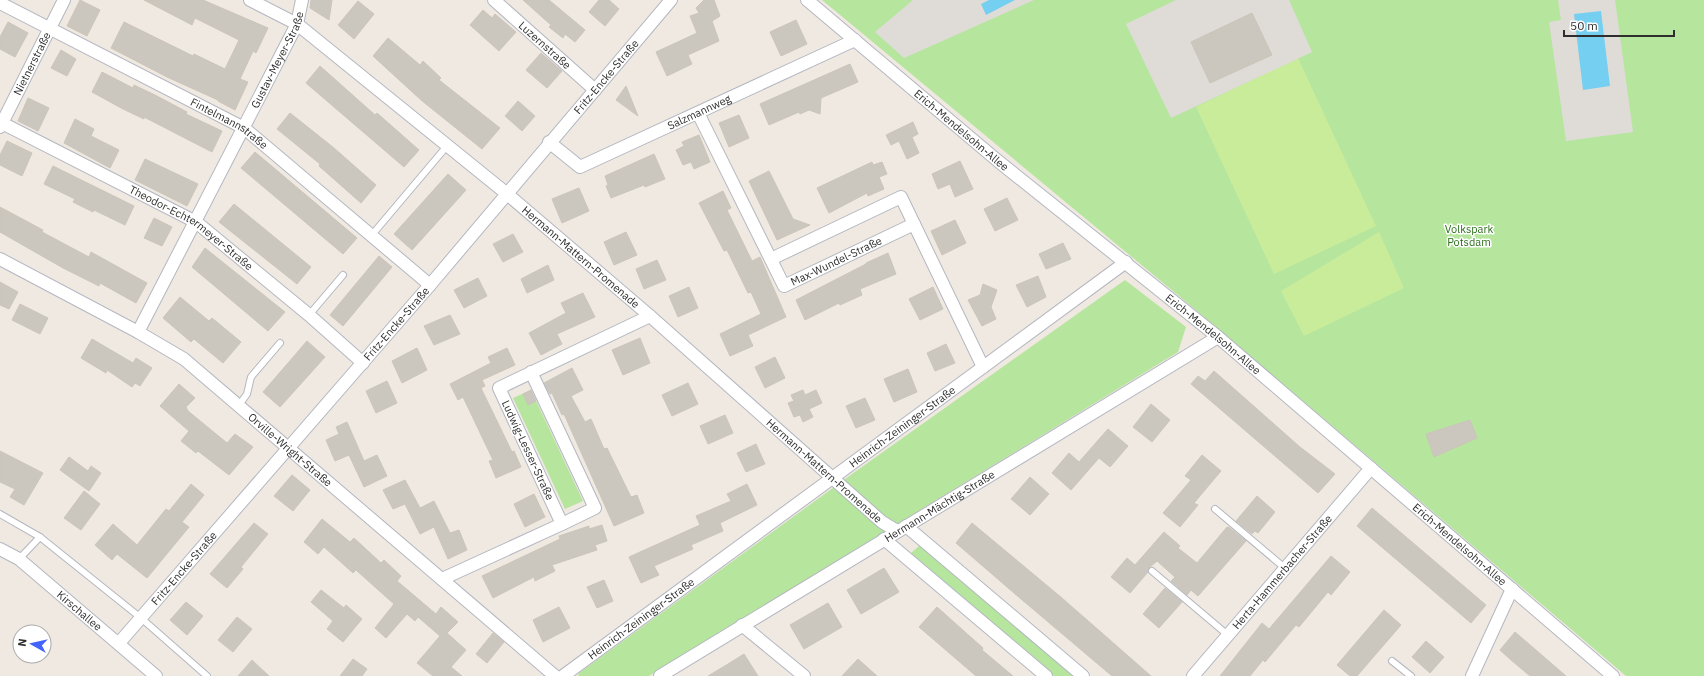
<svg xmlns="http://www.w3.org/2000/svg" width="1704" height="676" font-family="'IBM Plex Sans',sans-serif">
<rect width="100%" height="100%" fill="#efe9e1"/>
<!-- green -->
<g fill="#b6e59e">
<path d="M822,0H1704V676H1626L1203,316Z"/>
<path d="M1125,280L1186,327L1178,352L649,676H578L579,673L852,474Z"/>
<path d="M531,390L583,501L565,509L513,398Z"/>
<path d="M920,545L1073,676H1054L911,553Z"/>
</g>
<!-- pitch -->
<g fill="#c9ec9a">
<path d="M1298,58L1376,226L1274,274L1196,107Z"/>
<path d="M1379,232L1404,288L1304,336L1281,291Z"/>
</g>
<!-- plaza -->
<g fill="#dfdcd8" fill-rule="evenodd">
<path d="M913,0H1034L904,58L875,32Z"/>
<path d="M1176,0H1289L1312,52L1171,118L1126,24ZM1252,13L1272,55L1210,83L1191,42Z"/>
<path d="M1558,0H1615L1633,132L1566,141L1549,22L1561,20Z"/>
</g>
<!-- water -->
<g fill="#75cff0">
<path d="M989,0H1015L986,15L981,4Z"/>
<path d="M1601,11L1610,86L1583,90L1574,14Z"/>
</g>
<!-- building -->
<g fill="#cbc7bf" stroke="#cbc5ba">
<path d="M80,0L100,10L87,36L67,26Z"/>
<path d="M144,0H203L268,28L256,53L253,51L240,79L248,82L235,110L218,101V100L167,77L111,48L124,22L193,56L194,54L225,69L239,40L195,18L192,25Z"/>
<path d="M311,0H332L329,20L310,8Z"/>
<path d="M523,0H549L585,30L575,42L565,34L563,38L549,27L551,25Z"/>
<path d="M599,0H609L619,9L605,26L589,12Z"/>
<path d="M704,0H714L720,16L712,21L719,41L688,55L692,64L667,76L656,52L697,33L690,16L699,13L696,8Z"/>
<path d="M358,1L374,14L354,39L338,25Z"/>
<path d="M483,10L492,18L495,14L516,32L499,51L470,25Z"/>
<path d="M1252,13L1272,55L1210,83L1191,42Z"/>
<path d="M796,20L807,44L781,56L770,32Z"/>
<path d="M8,22L28,33L15,57L0,49V37Z"/>
<path d="M388,38L420,65L423,61L441,78L439,80L500,128L482,149L421,100L373,56Z"/>
<path d="M61,50L76,59L67,76L51,68Z"/>
<path d="M541,53L562,71L547,88L526,70Z"/>
<path d="M850,64L858,82L821,98L820,114L809,110L800,114L799,112L769,125L760,104Z"/>
<path d="M320,66L375,115L377,113L419,150L404,167L306,83Z"/>
<path d="M102,72L133,88L134,85L155,95L187,112L186,114L222,131L212,152L144,117V119L123,109L92,92Z"/>
<path d="M626,86L638,116L616,100Z"/>
<path d="M28,98L49,108L38,131L18,121Z"/>
<path d="M518,101L535,116L522,131L505,116Z"/>
<path d="M290,113L334,148L376,185L361,203L319,166L320,164L277,129Z"/>
<path d="M739,115L749,138L729,147L719,123Z"/>
<path d="M75,119L94,129L91,136L119,150L110,168L64,143Z"/>
<path d="M913,122L918,134L912,137L919,153L907,159L899,141L891,145L886,135Z"/>
<path d="M699,135L710,162L694,169L691,162L683,165L676,150L684,146L682,142Z"/>
<path d="M7,141L32,153L22,176L0,165V155Z"/>
<path d="M255,152L357,238L343,254L241,168Z"/>
<path d="M654,154L665,179L645,187L644,185L611,198L606,186L608,185L605,176Z"/>
<path d="M145,159L198,184L187,206L135,180Z"/>
<path d="M960,161L973,189L955,197L950,184L938,189L932,174Z"/>
<path d="M872,162L873,165L882,162L887,174L879,177L884,189L868,196L867,193L829,213L817,188Z"/>
<path d="M53,166L134,206L125,225L94,210L93,212L73,202L75,199L44,184Z"/>
<path d="M769,171L793,219L810,225L777,240L749,181Z"/>
<path d="M448,174L466,190L412,250L394,234Z"/>
<path d="M579,188L589,211L562,223L552,199Z"/>
<path d="M723,191L731,208L727,210L752,261L760,257L786,317L748,335L753,346L730,356L720,334L761,314L751,292L748,293L727,250L724,251L699,203Z"/>
<path d="M1007,198L1018,220L995,231L984,209Z"/>
<path d="M234,204L311,267L297,284L219,222Z"/>
<path d="M0,207L43,230L42,232L89,257L91,252L147,283L136,303L100,283L99,286L63,268L0,232Z"/>
<path d="M154,218L172,227L162,246L144,238Z"/>
<path d="M955,220L966,243L942,255L931,231Z"/>
<path d="M626,232L637,255L614,265L604,242Z"/>
<path d="M513,234L523,252L503,262L493,244Z"/>
<path d="M1063,243L1071,259L1046,269L1039,254Z"/>
<path d="M205,248L285,312L268,331L192,267Z"/>
<path d="M888,253L896,274L860,289L862,295L840,305L839,303L805,320L796,300L866,264V263Z"/>
<path d="M379,256L392,267L343,326L330,315Z"/>
<path d="M657,260L666,280L644,289L636,269Z"/>
<path d="M548,265L554,280L527,293L521,279Z"/>
<path d="M1038,276L1046,297L1027,307L1016,285Z"/>
<path d="M478,278L487,296L464,308L454,290Z"/>
<path d="M0,282L18,292L9,309L0,305Z"/>
<path d="M983,284L997,290L991,307L996,319L982,326L968,300L980,295Z"/>
<path d="M689,287L698,308L678,317L669,296Z"/>
<path d="M933,287L943,309L920,320L909,299Z"/>
<path d="M583,293L595,317L557,334L562,344L541,355L529,333L566,313L561,303Z"/>
<path d="M180,297L209,321L212,318L241,342L223,363L194,339L191,342L163,318Z"/>
<path d="M20,304L48,318L40,334L12,320Z"/>
<path d="M450,315L460,334L434,345L424,326Z"/>
<path d="M640,338L650,363L623,375L612,350Z"/>
<path d="M92,339L133,363L136,358L152,368L140,386L135,383L132,387L107,370L106,373L81,358Z"/>
<path d="M307,341L325,357L280,407L263,392Z"/>
<path d="M946,344L955,363L935,371L927,353Z"/>
<path d="M417,348L427,370L402,383L392,361Z"/>
<path d="M507,348L515,365L482,380L485,386L481,388L512,452L514,451L521,467L496,478L489,461L493,460L463,397L458,400L450,384L491,363L488,357Z"/>
<path d="M775,357L785,378L765,388L755,367Z"/>
<path d="M572,368L583,390L571,396L585,422L591,419L604,449L607,448L631,497L637,495L644,513L614,526L564,414L562,415L552,393L550,394L544,383Z"/>
<path d="M908,369L917,392L894,402L884,379Z"/>
<path d="M1214,371L1300,447L1335,474L1318,493L1191,384L1198,376L1205,381Z"/>
<path d="M387,381L397,403L376,413L366,391Z"/>
<path d="M688,383L698,404L672,416L662,395Z"/>
<path d="M179,384L195,398L186,407L188,411L227,443L235,434L253,447L229,475L198,451L196,453L181,441L189,431L160,406Z"/>
<path d="M531,390L536,401L528,405L523,394Z"/>
<path d="M803,390L805,395L816,390L822,403L809,409L813,417L803,422L800,415L794,417L788,403L794,401L791,395Z"/>
<path d="M865,398L875,420L856,428L846,406Z"/>
<path d="M1151,404L1170,420L1152,442L1133,427Z"/>
<path d="M725,415L733,433L708,444L700,426Z"/>
<path d="M1470,420L1477,438L1434,457L1426,434Z"/>
<path d="M347,422L364,461L377,455L387,476L364,487L349,455L335,461L326,440L339,434L336,427Z"/>
<path d="M1108,429L1128,446L1110,467L1099,458L1071,490L1052,473L1069,453L1079,462Z"/>
<path d="M756,444L765,464L746,472L737,453Z"/>
<path d="M0,451L43,473L24,505L10,497L15,489L0,482Z"/>
<path d="M1202,455L1221,471L1194,503L1198,505L1180,527L1163,513L1191,480L1185,476Z"/>
<path d="M69,457L88,471L91,466L101,473L89,491L60,470Z"/>
<path d="M292,475L310,490L293,511L274,496Z"/>
<path d="M1030,477L1049,494L1030,515L1011,499Z"/>
<path d="M405,480L420,508L434,501L450,533L459,530L467,550L448,559L434,527L420,534L405,504L393,509L383,490Z"/>
<path d="M191,484L204,495L182,522L189,527L147,578L117,554L112,560L95,545L113,524L137,545L166,509L169,511Z"/>
<path d="M747,484L757,505L720,523L723,531L691,545L693,549L654,566L659,575L641,583L629,557L700,525L696,516L731,501L727,494Z"/>
<path d="M84,491L100,504L81,530L64,518Z"/>
<path d="M534,494L545,517L525,527L514,504Z"/>
<path d="M1257,496L1275,512L1258,533L1255,531L1252,534L1236,521Z"/>
<path d="M1372,508L1486,605L1471,623L1357,526Z"/>
<path d="M322,519L350,542L354,538L381,563L384,560L401,576L397,581L436,614L441,607L458,622L447,633L466,650L451,667L462,676H433L417,663L440,636L418,617L415,621L407,614L386,638L375,628L394,604L356,570L353,573L324,547L318,554L304,542Z"/>
<path d="M254,523L268,534L241,567L243,569L227,588L210,574Z"/>
<path d="M972,523L1062,598L1151,676H1112L1014,593L956,543Z"/>
<path d="M602,525L607,541L595,545L597,550L552,565L555,571L535,581L534,577L493,598L482,576L560,539L559,536L589,526V529Z"/>
<path d="M1227,527L1230,528L1246,541L1198,596L1191,590L1187,595L1171,581L1175,577L1157,561L1149,568L1148,572L1130,593L1111,577L1127,558L1135,565L1164,532L1180,546L1178,548L1197,563Z"/>
<path d="M1331,556L1350,572L1331,595L1328,592L1299,627L1296,625L1265,662L1263,660L1250,676H1220L1262,623L1269,629Z"/>
<path d="M884,568L899,592L861,614L847,590Z"/>
<path d="M604,580L613,601L597,608L587,587Z"/>
<path d="M1165,588L1182,602L1159,628L1143,614Z"/>
<path d="M321,590L344,608L346,605L362,619L343,642L327,629L333,621L311,602Z"/>
<path d="M186,602L203,616L187,635L170,620Z"/>
<path d="M828,603L842,627L804,649L790,625Z"/>
<path d="M559,607L570,628L543,642L533,620Z"/>
<path d="M937,607L983,648L982,650L1013,676H976L919,627Z"/>
<path d="M1384,610L1401,625L1357,676H1350L1337,665Z"/>
<path d="M237,617L252,629L233,652L218,640Z"/>
<path d="M1515,632L1551,663L1566,676H1530L1511,660L1500,650Z"/>
<path d="M493,633L504,642L487,663L476,654Z"/>
<path d="M1426,641L1444,657L1430,673L1412,657Z"/>
<path d="M744,654L758,676H708L728,664Z"/>
<path d="M353,659L367,669L362,676H340Z"/>
<path d="M858,659L877,676H842Z"/>
<path d="M252,660L269,676H238Z"/>
</g>
<g fill="none" stroke-linecap="round" stroke-linejoin="round">
<!-- lane casing -->
<g stroke="#b4b7c1" stroke-width="8">
<g id="lane">
<path d="M371,236L447,146"/>
<path d="M309,315L343,275"/>
<path d="M239,405L247,394L251,377L280,343"/>
<path d="M1215,509L1286,569"/>
<path d="M0,514L40,537L141,618L207,676"/>
<path d="M19,559L40,537"/>
<path d="M1152,571L1229,636"/>
<path d="M1392,661L1411,676"/>
</g>
</g>
<!-- street casing -->
<g stroke="#b4b7c1" stroke-width="14">
<g id="street">
<path id="s1" d="M250,0L297,24L506,193L650,316L882,522L897,531"/>
<path id="s2" d="M494,0L595,90"/>
<path id="s3" d="M807,0L998,161L1218,337L1613,676"/>
<path id="s4" d="M0,3L244,128L430,285"/>
<path id="s5" d="M698,113L784,286L914,224L983,367"/>
<path id="s6" d="M0,122L196,222L309,315L363,363"/>
<path id="s7" d="M0,127L64,0"/>
<path id="s8" d="M549,142L580,167L855,40"/>
<path id="s9" d="M0,259L138,332L184,359L555,676"/>
<path d="M771,259L901,197L914,224"/>
<path id="s10" d="M138,332L297,24L302,0"/>
<path d="M531,372L595,508L562,524"/>
<path d="M906,526L1083,676"/>
<path d="M884,539L1046,676"/>
<path id="s11" d="M0,549L19,559L156,676"/>
<path d="M442,579L562,524L499,388L650,316"/>
<path d="M742,625L804,676"/>
<path id="s12" d="M119,643L430,285L671,0"/>
<path id="s13" d="M563,676L1126,262"/>
<path id="s14" d="M660,676L1218,337"/>
<path id="s15" d="M1193,676L1371,468"/>
<path d="M1472,676L1512,589"/>
</g>
</g>
<!-- lane -->
<use href="#lane" stroke="#fff" stroke-width="6"/>
<!-- street -->
<use href="#street" stroke="#fff" stroke-width="12"/>
</g>
<g text-anchor="middle" stroke-width="3" stroke-linejoin="round" paint-order="stroke">
<!-- street labels -->
<g font-size="11" fill="#2e2e2e" stroke="#fff">
<text dy="4" stroke="none"><textPath href="#s2" startOffset="68">Luzernstraße</textPath></text>
<text dy="4" stroke="none"><textPath href="#s10" startOffset="306">Gustav-Meyer-Straße</textPath></text>
<text dy="4" stroke="none"><textPath href="#s7" startOffset="71">Nietnerstraße</textPath></text>
<text dy="4" stroke="none"><textPath href="#s12" startOffset="747">Fritz-Encke-Straße</textPath></text>
<text dy="4" stroke="none"><textPath href="#s8" startOffset="171">Salzmannweg</textPath></text>
<text dy="4" stroke="none"><textPath href="#s4" startOffset="259">Fintelmannstraße</textPath></text>
<text dy="4" stroke="none"><textPath href="#s3" startOffset="202">Erich-Mendelsohn-Allee</textPath></text>
<text dy="4" stroke="none"><textPath href="#s6" startOffset="219">Theodor-Echtermeyer-Straße</textPath></text>
<text dy="4" stroke="none"><textPath href="#s1" startOffset="420">Hermann-Mattern-Promenade</textPath></text>
<text dy="4" stroke="none"><textPath href="#s5" startOffset="251">Max-Wundel-Straße</textPath></text>
<text dy="4" stroke="none"><textPath href="#s12" startOffset="423">Fritz-Encke-Straße</textPath></text>
<text dy="4" stroke="none"><textPath href="#s3" startOffset="526">Erich-Mendelsohn-Allee</textPath></text>
<text dy="4" stroke="none"><textPath href="#s13" startOffset="421">Heinrich-Zeininger-Straße</textPath></text>
<text dy="4" stroke="none"><textPath href="#s9" startOffset="349">Orville-Wright-Straße</textPath></text>
<text transform="translate(528 450) rotate(65)" y="4">Ludwig-Lesser-Straße</text>
<text dy="4" stroke="none"><textPath href="#s1" startOffset="744">Hermann-Mattern-Promenade</textPath></text>
<text dy="4" stroke="none"><textPath href="#s14" startOffset="327">Hermann-Mächtig-Straße</textPath></text>
<text dy="4" stroke="none"><textPath href="#s3" startOffset="850">Erich-Mendelsohn-Allee</textPath></text>
<text dy="4" stroke="none"><textPath href="#s12" startOffset="99">Fritz-Encke-Straße</textPath></text>
<text dy="4" stroke="none"><textPath href="#s15" startOffset="137">Herta-Hammerbacher-Straße</textPath></text>
<text dy="4" stroke="none"><textPath href="#s11" startOffset="101">Kirschallee</textPath></text>
<text dy="4" stroke="none"><textPath href="#s13" startOffset="97">Heinrich-Zeininger-Straße</textPath></text>
</g>
<!-- park labels -->
<g font-size="11" fill="#2c6e1b" stroke="#fff">
<text x="1469" y="233">Volkspark<tspan x="1469" dy="13">Potsdam</tspan></text>
</g>
</g>
<!-- north arrow -->
<g transform="translate(32 644) rotate(278)"><circle r="19" fill="#ffffff" stroke="#ababab"/>
<path d="M0-3L7 15L0 10L-7 15Z" fill="#4264fb"/>
<text y="-6" font-size="11" font-weight="bold" text-anchor="middle" fill="#2e2e2e">N</text>
</g>
<!-- scale -->
<path d="M1564 30v6h110v-6" fill="none" stroke="#2e2e2e" stroke-width="2"/>
<text x="1570" y="30" font-size="12" fill="#2e2e2e" stroke="#ffffff" stroke-width="3" paint-order="stroke">50 m</text>
</svg>
